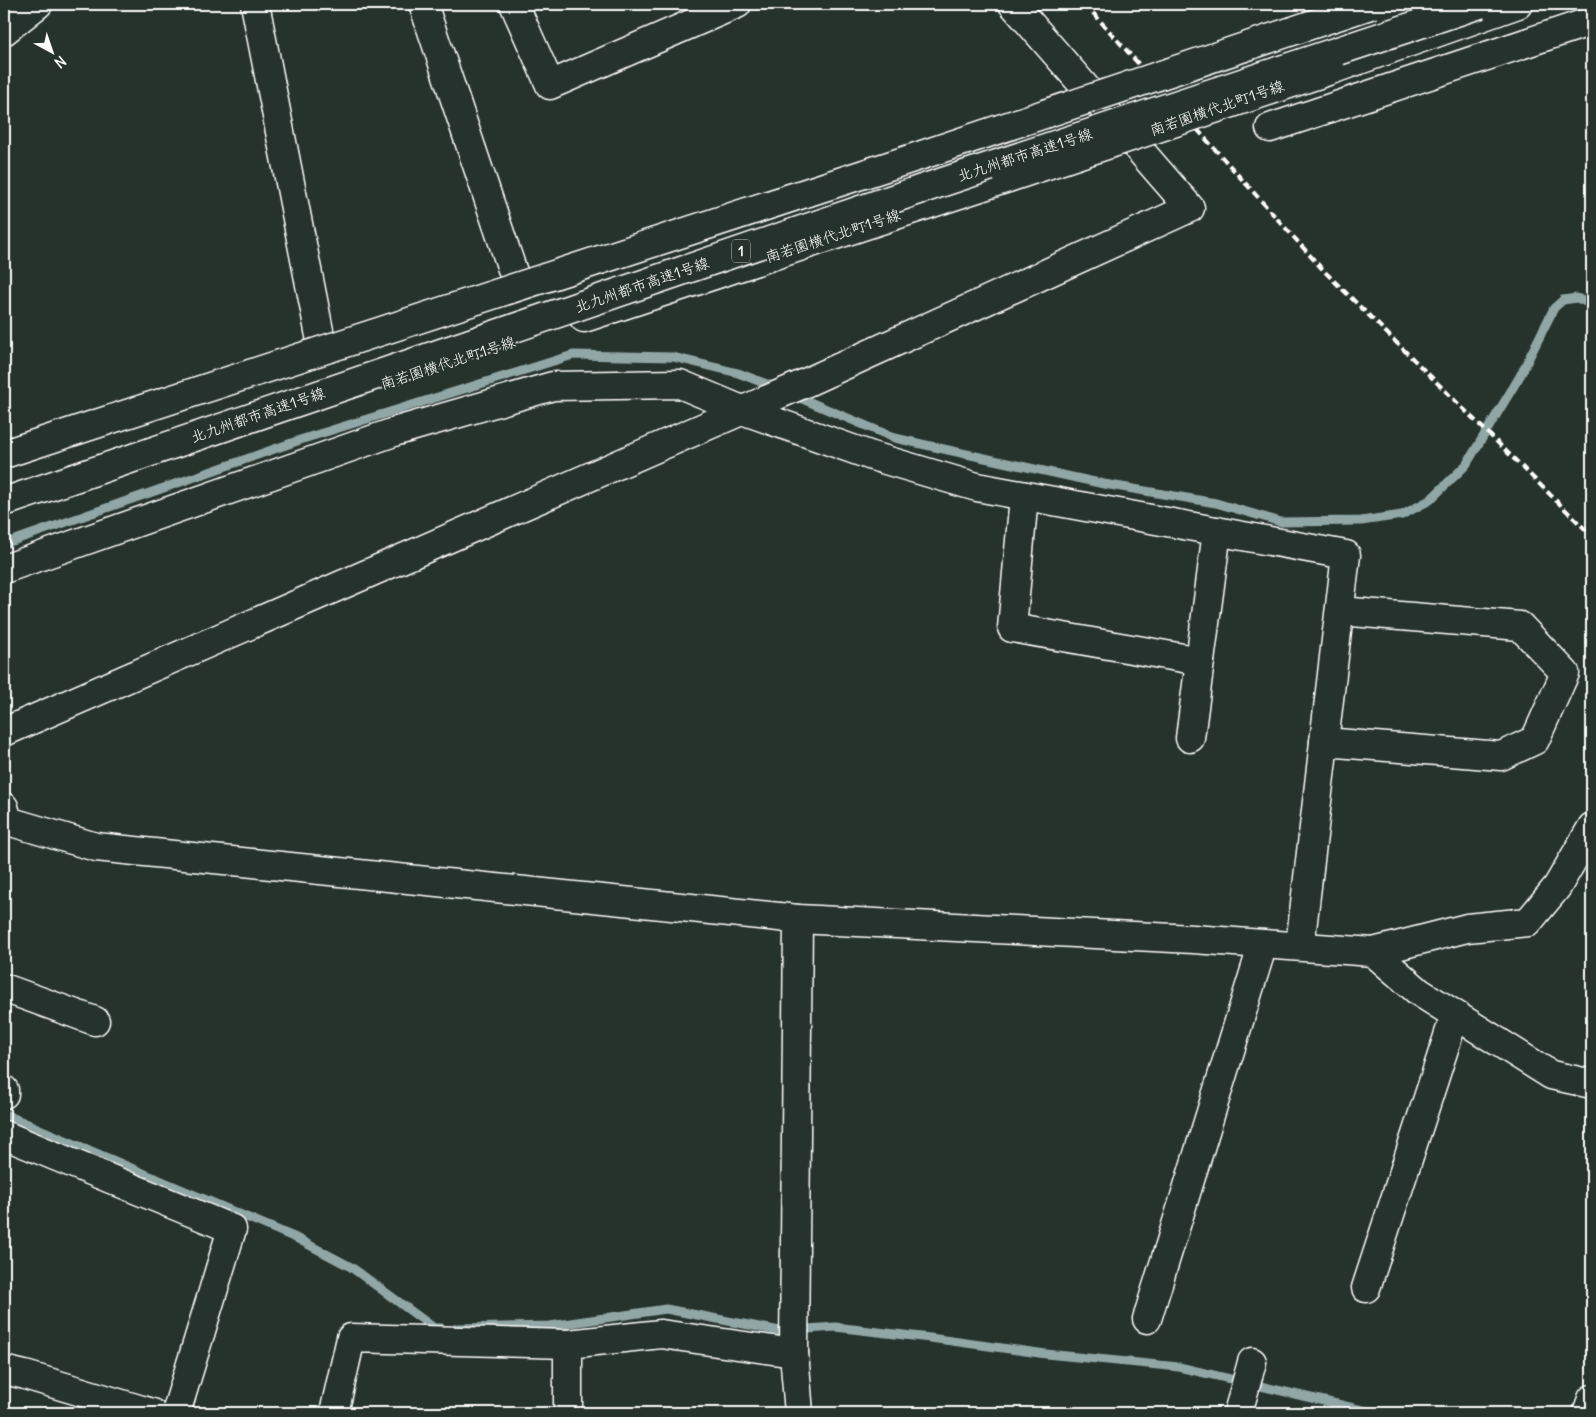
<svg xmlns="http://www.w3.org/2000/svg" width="1596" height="1417" font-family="Delius,'Klee One',sans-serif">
<rect width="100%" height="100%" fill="#26332d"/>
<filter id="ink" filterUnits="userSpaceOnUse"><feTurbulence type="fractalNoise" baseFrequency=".02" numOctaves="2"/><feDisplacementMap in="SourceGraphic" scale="10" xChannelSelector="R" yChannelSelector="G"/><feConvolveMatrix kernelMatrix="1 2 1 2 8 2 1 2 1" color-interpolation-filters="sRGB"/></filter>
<g filter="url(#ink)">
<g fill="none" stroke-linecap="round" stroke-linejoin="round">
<!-- stream -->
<g stroke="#91a7a6" stroke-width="9">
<path d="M793,395L895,438L948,450L1104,484L1216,503L1281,522L1361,521L1402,515L1430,500L1466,465L1520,376L1554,308L1563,300L1577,298L1592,305"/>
<path d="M4,544L303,439L573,355L673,357L738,373L777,388"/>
<path d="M4,1114L296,1238L351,1267L434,1328H441"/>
<path d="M457,1328L550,1326L666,1309L780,1331L835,1327L930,1338L1046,1354L1179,1367L1375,1413"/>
</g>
<!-- minor casing -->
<g stroke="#fff" stroke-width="31">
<g id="minor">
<path d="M255,4L322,346"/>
<path d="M423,4L516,281"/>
<path d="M514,4L550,85L737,4"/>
<path d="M1331,70L1518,4"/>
<path d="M1270,128L1592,21"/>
<path d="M584,318L1008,178"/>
<path d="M1024,496L1012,628L1200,661"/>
<path d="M4,569L397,431L553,386L680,384L742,410L872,456L977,487L1346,555L1300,946"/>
<path d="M4,732L803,384L1190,208L1013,4"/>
<path d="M1190,738L1217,531"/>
<path d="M1324,742L1501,756L1535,740L1565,673L1520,626L1340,611"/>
<path d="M4,807L8,821L96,847L798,919L1193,939L1373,952L1467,928L1528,922L1557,887L1592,827"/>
<path d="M798,919L794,1353L799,1413"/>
<path d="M1373,952L1419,992L1551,1075L1592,1084"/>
<path d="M4,988L95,1021"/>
<path d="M4,1090V1094"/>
<path d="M4,1135L232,1229L176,1413"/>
<path d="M1366,1288L1455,1015"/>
<path d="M1147,1319L1263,944"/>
<path d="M4,1370L25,1375L152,1413"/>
<path d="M334,1413L351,1338L568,1344"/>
<path d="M568,1413V1344L661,1334L794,1353"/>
<path d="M1238,1413L1252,1362"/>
<path d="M1587,1413L1592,1399"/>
</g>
</g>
<!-- major casing -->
<g stroke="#fff" stroke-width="31">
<path id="major" d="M4,31L38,4"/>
</g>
<!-- minor -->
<use href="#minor" stroke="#26332d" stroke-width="28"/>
<!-- major -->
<use href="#major" stroke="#26332d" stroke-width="28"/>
<!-- rail -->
<path stroke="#fff" stroke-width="4" stroke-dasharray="8 4" stroke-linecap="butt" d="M1085,4L1324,271L1592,536"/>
<!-- minor-bridge casing -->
<g stroke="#fff" stroke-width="31" stroke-linecap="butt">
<path id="minor-bridge" d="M1008,178L1331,70"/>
</g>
<!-- highway-bridge casing -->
<g stroke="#fff" stroke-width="31" stroke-linecap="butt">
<g id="highway-bridge">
<path d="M4,454L910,159L1373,4"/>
<path d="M4,502L922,189L1480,4"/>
</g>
</g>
<!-- minor-bridge -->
<use href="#minor-bridge" stroke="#26332d" stroke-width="28"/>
<!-- highway-bridge -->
<use href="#highway-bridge" stroke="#26332d" stroke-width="28"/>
</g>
</g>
<g text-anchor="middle" stroke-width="4" stroke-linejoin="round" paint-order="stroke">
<!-- shield labels -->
<rect fill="#26332d" stroke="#bec2c0" stroke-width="1" x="732" y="239.5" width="18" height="23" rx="4"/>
<g font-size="14" font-weight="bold" fill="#fff">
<text x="741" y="256">1</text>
</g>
<!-- street labels -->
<g font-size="15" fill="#fff" stroke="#26332d">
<text transform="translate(1217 108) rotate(-19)" y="5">南若園横代北町1号線</text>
<text transform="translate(1025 155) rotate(-18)" y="5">北九州都市高速1号線</text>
<text transform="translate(833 236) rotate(-18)" y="5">南若園横代北町1号線</text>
<text transform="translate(642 285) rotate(-19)" y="5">北九州都市高速1号線</text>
<text transform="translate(448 363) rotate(-18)" y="5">南若園横代北町1号線</text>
<text transform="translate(258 415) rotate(-19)" y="5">北九州都市高速1号線</text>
</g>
</g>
<!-- margin -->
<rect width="1596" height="1417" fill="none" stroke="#26332d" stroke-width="20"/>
<rect x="10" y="10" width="1576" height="1397" fill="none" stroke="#fff" stroke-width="2" filter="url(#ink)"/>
<!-- north arrow -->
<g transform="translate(52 52) rotate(140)" stroke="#26332d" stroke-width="4" paint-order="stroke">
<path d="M0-4L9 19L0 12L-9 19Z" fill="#ffffff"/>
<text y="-8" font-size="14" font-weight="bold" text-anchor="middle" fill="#ffffff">N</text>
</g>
</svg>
